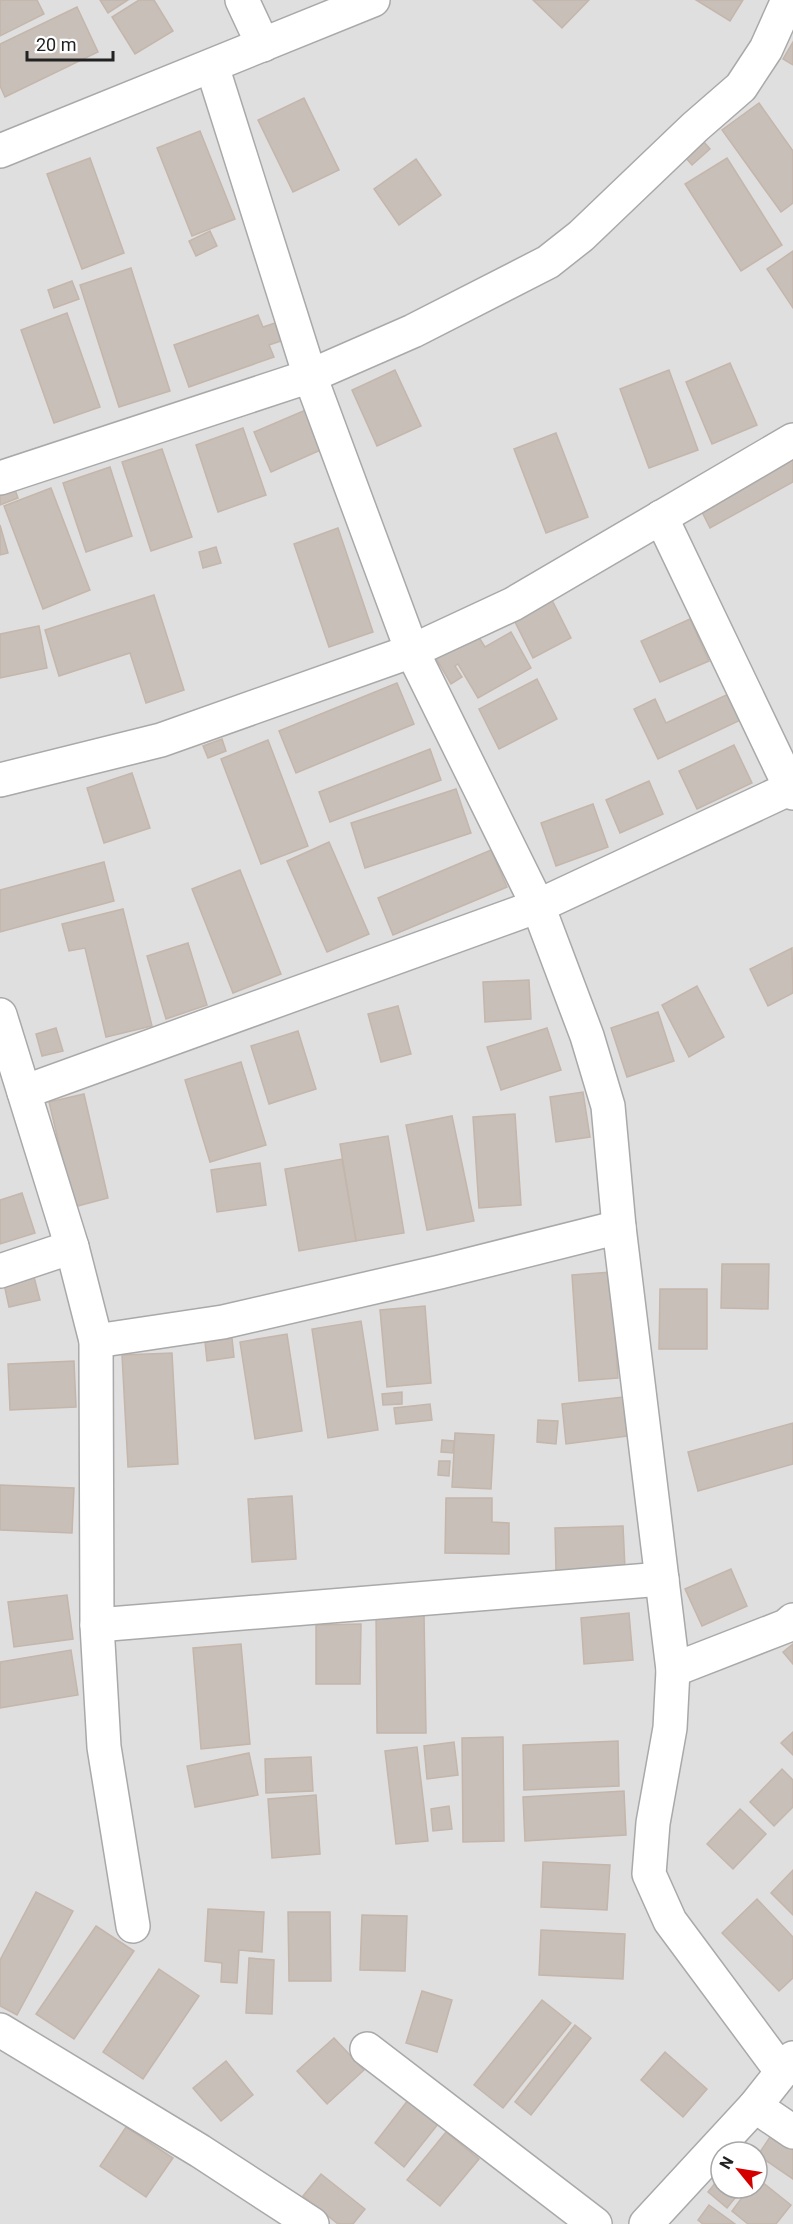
<svg xmlns="http://www.w3.org/2000/svg" width="793" height="2224" font-family="Roboto,sans-serif">
<rect width="100%" height="100%" fill="#f2efe9"/>
<!-- residential -->
<path fill="#e0dfdf" fill-rule="evenodd" d="M0,0H793V2224H0ZM721,2152H757V2188H721Z"/>
<!-- building -->
<g fill="#c7bfb8" stroke="#c4b6ab" stroke-width="1.5">
<path d="M0,0H37L44,14L0,36Z"/>
<path d="M100,0H128L108,13Z"/>
<path d="M139,0H154L173,31L135,54L112,17Z"/>
<path d="M533,0H589L562,28Z"/>
<path d="M696,0H743L730,21Z"/>
<path d="M77,7L98,52L5,97L0,86V44Z"/>
<path d="M793,42V65L783,59Z"/>
<path d="M304,98L339,170L293,192L258,120Z"/>
<path d="M759,103L793,151V203L781,212L722,130Z"/>
<path d="M200,131L235,219L192,236L157,148Z"/>
<path d="M697,134L710,149L692,165L679,150Z"/>
<path d="M90,158L124,253L82,269L47,174Z"/>
<path d="M727,158L782,245L741,271L685,184Z"/>
<path d="M416,159L441,195L399,225L374,189Z"/>
<path d="M210,231L217,246L196,256L189,241Z"/>
<path d="M793,251V308L767,269Z"/>
<path d="M131,268L170,391L119,407L80,285Z"/>
<path d="M72,281L79,299L54,308L48,290Z"/>
<path d="M67,313L100,407L54,423L21,330Z"/>
<path d="M258,315L263,327L275,323L281,341L269,345L274,357L189,387L174,345Z"/>
<path d="M730,363L757,425L712,444L686,382Z"/>
<path d="M395,370L421,426L377,446L352,390Z"/>
<path d="M669,370L698,450L649,468L620,389Z"/>
<path d="M308,409L325,448L271,472L254,432Z"/>
<path d="M243,428L266,495L218,512L196,445Z"/>
<path d="M556,433L588,517L546,533L514,449Z"/>
<path d="M162,449L192,537L151,551L122,462Z"/>
<path d="M793,456V482L710,528L700,508Z"/>
<path d="M110,467L132,536L86,552L63,483Z"/>
<path d="M14,487L18,498L0,505V492Z"/>
<path d="M51,488L90,590L43,609L4,506Z"/>
<path d="M0,525L8,553L0,555Z"/>
<path d="M338,528L373,632L329,647L294,544Z"/>
<path d="M216,547L221,563L203,568L199,552Z"/>
<path d="M154,595L184,690L146,703L130,653L59,676L45,630Z"/>
<path d="M552,600L571,638L533,658L514,620Z"/>
<path d="M690,619L709,661L660,682L641,641Z"/>
<path d="M39,626L47,668L0,678V634Z"/>
<path d="M475,631L485,647L511,632L531,668L478,698L458,664L455,666L462,677L451,684L434,655Z"/>
<path d="M537,679L557,719L499,749L479,709Z"/>
<path d="M397,683L414,724L296,773L279,731Z"/>
<path d="M735,691L747,717L658,759L634,709L655,699L666,723Z"/>
<path d="M222,739L226,751L208,758L203,746Z"/>
<path d="M268,740L308,846L261,864L221,759Z"/>
<path d="M734,745L752,783L697,809L679,771Z"/>
<path d="M430,749L441,780L330,822L319,792Z"/>
<path d="M132,773L150,828L104,843L87,788Z"/>
<path d="M649,781L663,814L620,833L606,800Z"/>
<path d="M456,789L471,833L365,868L351,823Z"/>
<path d="M593,804L608,847L556,866L541,823Z"/>
<path d="M329,842L369,934L327,952L287,861Z"/>
<path d="M491,850L507,887L393,935L378,898Z"/>
<path d="M104,862L114,901L0,932V890Z"/>
<path d="M240,870L281,974L233,993L192,889Z"/>
<path d="M123,909L152,1026L106,1037L85,948L69,951L62,924Z"/>
<path d="M188,943L207,1005L166,1019L147,956Z"/>
<path d="M792,948L793,993L768,1006L750,969Z"/>
<path d="M529,980L531,1019L485,1022L483,982Z"/>
<path d="M697,986L724,1037L689,1057L662,1005Z"/>
<path d="M398,1006L411,1054L381,1062L368,1014Z"/>
<path d="M658,1012L674,1061L627,1077L611,1028Z"/>
<path d="M56,1028L63,1051L42,1056L36,1034Z"/>
<path d="M547,1028L561,1070L501,1090L487,1047Z"/>
<path d="M298,1031L316,1089L269,1104L251,1046Z"/>
<path d="M241,1062L266,1145L210,1162L185,1080Z"/>
<path d="M583,1092L590,1137L556,1142L550,1097Z"/>
<path d="M84,1094L108,1198L74,1207L49,1102Z"/>
<path d="M515,1114L521,1205L479,1208L473,1117Z"/>
<path d="M452,1116L474,1221L427,1230L406,1125Z"/>
<path d="M388,1136L404,1233L356,1241L340,1144Z"/>
<path d="M342,1159L356,1241L299,1251L285,1169Z"/>
<path d="M260,1163L266,1205L217,1212L211,1170Z"/>
<path d="M22,1193L35,1233L0,1244V1200Z"/>
<path d="M722,1264H769L768,1309L721,1308Z"/>
<path d="M611,1272L618,1378L579,1381L572,1275Z"/>
<path d="M34,1277L40,1300L9,1307L4,1284Z"/>
<path d="M660,1289H707V1349H659Z"/>
<path d="M425,1306L431,1383L387,1387L380,1310Z"/>
<path d="M361,1321L378,1430L328,1438L312,1329Z"/>
<path d="M287,1334L302,1431L255,1439L240,1342Z"/>
<path d="M232,1338L234,1357L207,1361L205,1342Z"/>
<path d="M172,1353L178,1464L128,1467L122,1355Z"/>
<path d="M74,1361L76,1407L10,1410L8,1364Z"/>
<path d="M402,1392V1404L383,1405L382,1394Z"/>
<path d="M623,1397L627,1436L566,1444L562,1404Z"/>
<path d="M430,1404L432,1420L396,1424L394,1408Z"/>
<path d="M538,1420L558,1421L556,1444L537,1442Z"/>
<path d="M793,1423V1464L698,1491L688,1452Z"/>
<path d="M455,1433L494,1435L491,1489L452,1487Z"/>
<path d="M442,1440L454,1441L453,1453L441,1452Z"/>
<path d="M439,1461H450L449,1476L438,1475Z"/>
<path d="M0,1485L74,1488L72,1533L0,1530Z"/>
<path d="M292,1496L296,1559L252,1562L248,1499Z"/>
<path d="M446,1498H492V1522L509,1523V1554L445,1553Z"/>
<path d="M623,1526L625,1568L556,1571L555,1528Z"/>
<path d="M731,1569L747,1606L702,1626L685,1589Z"/>
<path d="M67,1595L73,1639L14,1647L8,1602Z"/>
<path d="M424,1613L426,1733H377L376,1614Z"/>
<path d="M629,1613L633,1660L584,1664L581,1618Z"/>
<path d="M361,1624L360,1684H316V1625Z"/>
<path d="M241,1644L250,1744L201,1749L193,1648Z"/>
<path d="M793,1644V1664L783,1652Z"/>
<path d="M71,1650L78,1695L0,1708V1662Z"/>
<path d="M793,1732V1755L781,1743Z"/>
<path d="M503,1737L504,1841L463,1842L462,1738Z"/>
<path d="M618,1741L619,1786L524,1790L523,1745Z"/>
<path d="M454,1742L458,1775L427,1779L424,1746Z"/>
<path d="M417,1747L428,1841L396,1844L385,1751Z"/>
<path d="M249,1753L258,1795L195,1807L187,1766Z"/>
<path d="M311,1757L313,1791L266,1793L265,1759Z"/>
<path d="M782,1769L793,1780V1807L774,1826L750,1802Z"/>
<path d="M624,1791L626,1835L525,1841L523,1797Z"/>
<path d="M316,1795L320,1854L272,1858L268,1799Z"/>
<path d="M449,1806L452,1829L433,1831L431,1809Z"/>
<path d="M740,1809L766,1834L733,1869L707,1844Z"/>
<path d="M543,1862L610,1865L607,1910L541,1907Z"/>
<path d="M793,1870V1915L771,1893Z"/>
<path d="M36,1892L73,1911L17,2015L0,2006V1960Z"/>
<path d="M757,1899L793,1937V1978L779,1991L722,1933Z"/>
<path d="M208,1909L264,1912L262,1952L239,1950L237,1983L221,1982L222,1963L205,1961Z"/>
<path d="M288,1912H330L331,1981H289Z"/>
<path d="M362,1915L407,1916L405,1971L360,1970Z"/>
<path d="M96,1926L134,1951L74,2039L36,2014Z"/>
<path d="M541,1930L625,1934L623,1979L539,1975Z"/>
<path d="M249,1958L274,1960L272,2014L246,2013Z"/>
<path d="M159,1969L199,1996L143,2079L103,2052Z"/>
<path d="M422,1991L452,2000L437,2052L406,2043Z"/>
<path d="M542,2000L571,2023L503,2108L474,2085Z"/>
<path d="M575,2025L591,2038L531,2115L515,2102Z"/>
<path d="M334,2038L364,2070L327,2104L297,2071Z"/>
<path d="M665,2052L707,2089L683,2117L641,2080Z"/>
<path d="M226,2061L253,2095L221,2121L193,2088Z"/>
<path d="M408,2100L438,2124L404,2167L375,2143Z"/>
<path d="M126,2127L173,2158L146,2197L100,2166Z"/>
<path d="M446,2132L479,2159L440,2206L407,2180Z"/>
<path d="M772,2134L793,2149V2179L758,2155Z"/>
<path d="M321,2174L365,2209L353,2224H338L303,2196Z"/>
<path d="M721,2176V2188H743L727,2208L708,2192Z"/>
<path d="M757,2178L791,2205L776,2224H748L732,2211L749,2188H757Z"/>
<path d="M709,2205L735,2224H703L698,2220Z"/>
</g>
<g fill="none" stroke-linecap="round" stroke-linejoin="round">
<!-- minor casing -->
<g stroke="#a9a9a9" stroke-width="36">
<g id="minor">
<path d="M242,0L263,45"/>
<path d="M212,66L310,376L412,651L538,906L587,1036L608,1106L619,1227L673,1670L670,1728L653,1823L649,1874L670,1921L782,2072"/>
<path d="M0,151L373,0"/>
<path d="M0,478L310,376L413,331L548,262L581,236L695,127L741,87L766,49L788,0"/>
<path d="M661,517L793,793"/>
<path d="M0,780L161,740L412,651L513,604L793,440"/>
<path d="M0,1015L72,1247L96,1341L97,1625L104,1747L133,1926"/>
<path d="M24,1092L538,906L793,787"/>
<path d="M0,1271L72,1247"/>
<path d="M96,1341L223,1322L440,1272L619,1227"/>
<path d="M97,1625L662,1579"/>
<path d="M673,1670L786,1626L793,1620"/>
<path d="M0,2030L200,2151L312,2224"/>
<path d="M367,2049L595,2224"/>
<path d="M755,2106L793,2132"/>
<path d="M646,2224L755,2106L793,2058"/>
</g>
</g>
<!-- minor -->
<use href="#minor" stroke="#fff" stroke-width="33"/>
</g>
<!-- north arrow -->
<g transform="translate(739 2170) rotate(300)"><circle r="28" fill="#ffffff" stroke="#a7a7a7" stroke-width="1.5"/>
<path d="M0-4.5L10 22L0 15L-10 22Z" fill="#d40000"/>
<text y="-9" font-size="16" font-weight="bold" text-anchor="middle" fill="#222222">N</text>
</g>
<!-- scale -->
<path d="M27 51v9h86v-9" fill="none" stroke="#222222" stroke-width="3"/>
<text x="36" y="51" font-size="18" fill="#222222" stroke="#ffffff" stroke-width="4.5" paint-order="stroke">20 m</text>
</svg>
